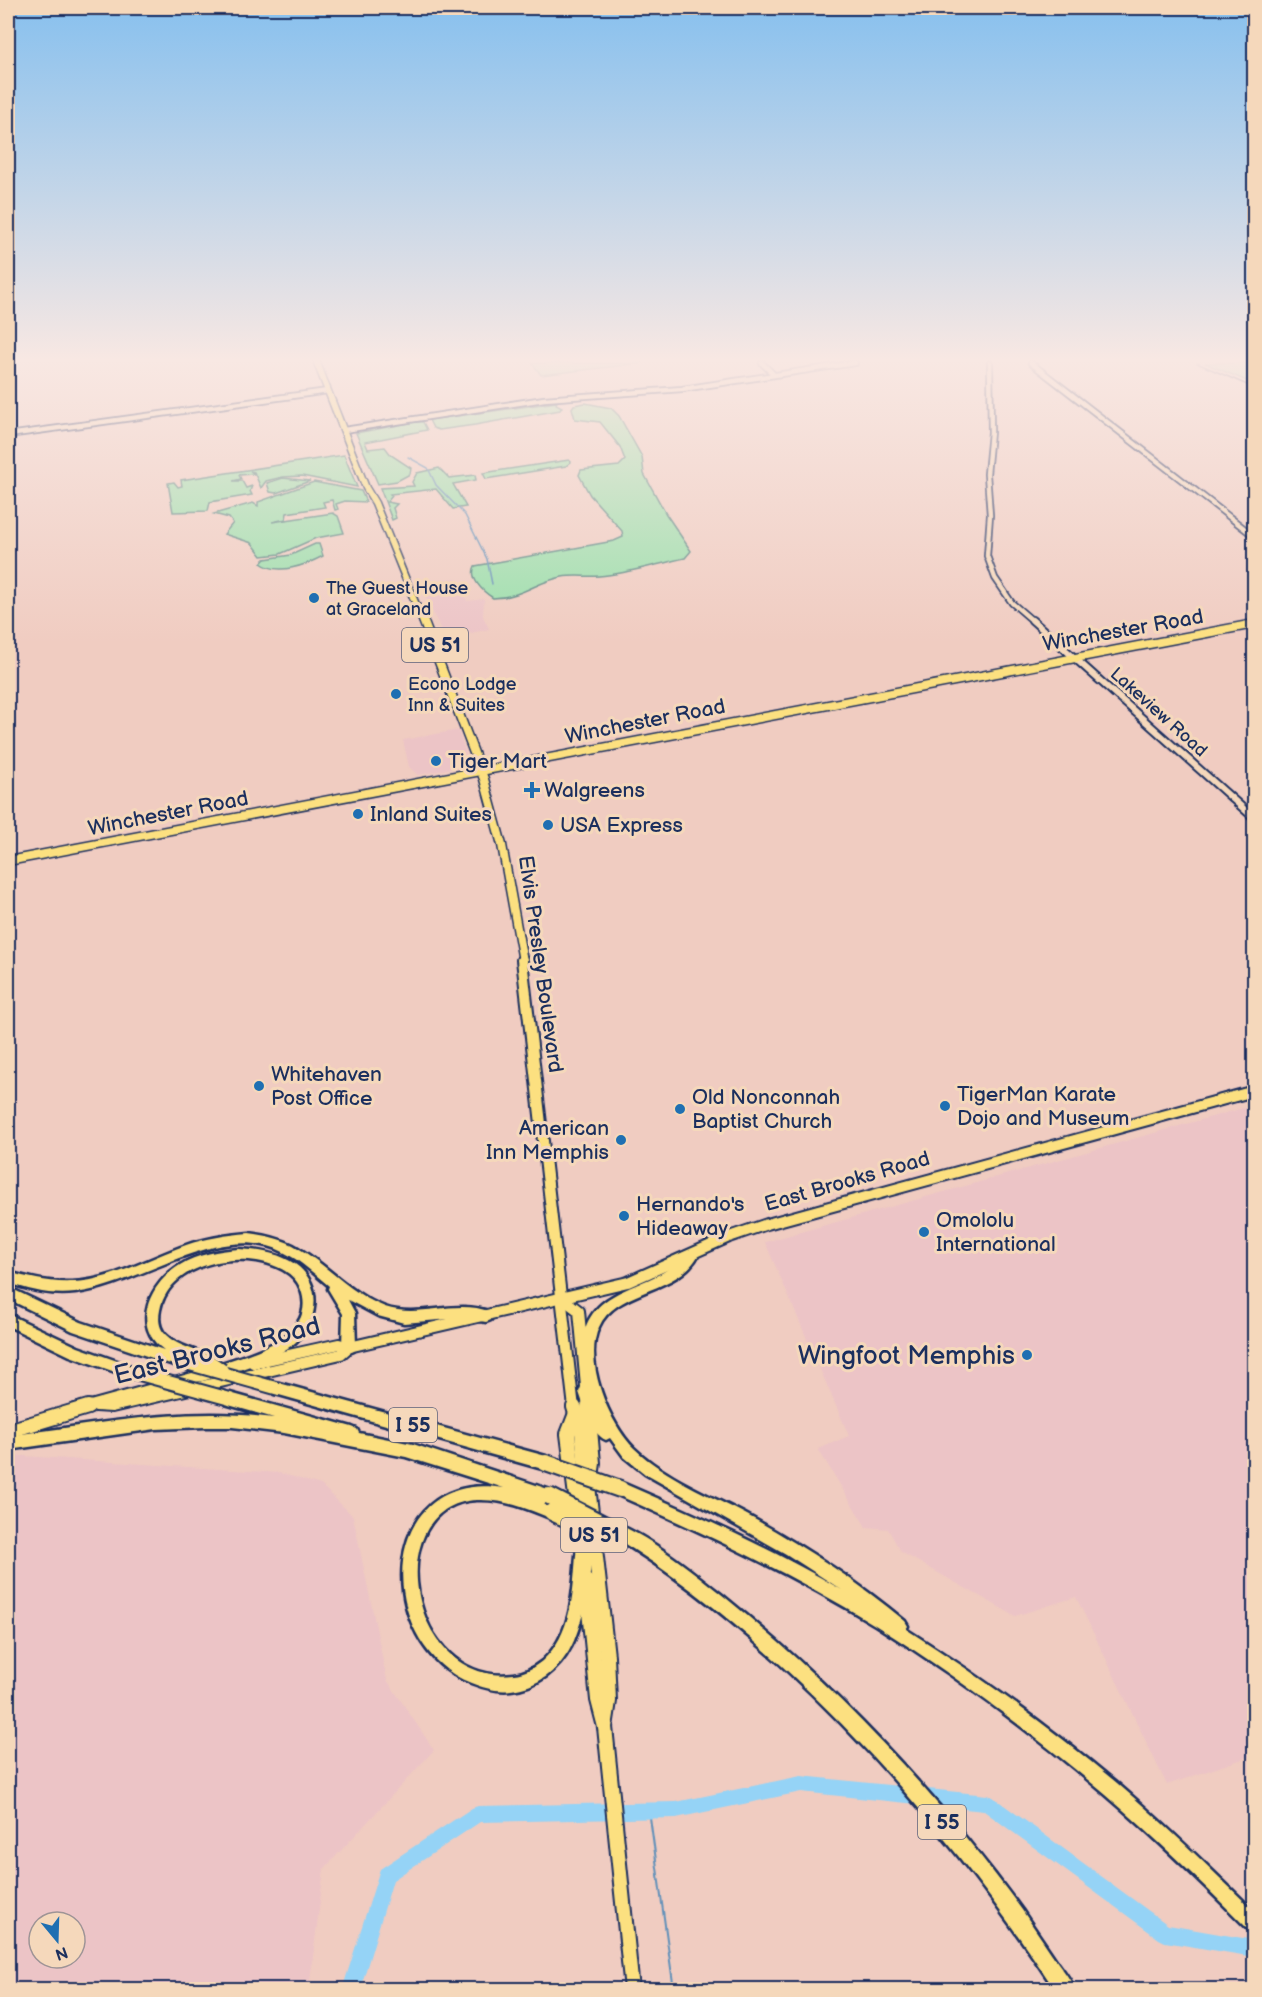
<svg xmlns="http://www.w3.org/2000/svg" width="1262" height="1997" font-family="'Balsamiq Sans',sans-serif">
<rect width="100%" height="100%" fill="#f0ccc1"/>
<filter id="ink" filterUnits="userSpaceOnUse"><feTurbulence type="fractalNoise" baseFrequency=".0167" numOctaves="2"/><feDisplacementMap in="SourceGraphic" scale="12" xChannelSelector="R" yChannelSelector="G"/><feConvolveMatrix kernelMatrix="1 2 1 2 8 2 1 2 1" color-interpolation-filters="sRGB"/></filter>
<g filter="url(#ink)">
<!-- built -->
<g fill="#ecc4c6" fill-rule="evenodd">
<path d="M456,578L467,601L484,599L483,616L489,629L445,639L420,584Z"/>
<path d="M458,730L469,763L467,765L418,775L409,767L403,740Z"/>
<path d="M1254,1105V1755L1167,1785L1076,1597L1015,1616L901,1552L888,1529L866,1527L818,1449L849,1436L765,1242Z"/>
<path d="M8,1455L280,1473L321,1485L353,1516L387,1680L434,1750L324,1869L309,1989H8ZM39,1922H75V1958H39Z"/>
</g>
<!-- green -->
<g fill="#9adfab" stroke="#5a8784" stroke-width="1.5">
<path d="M532,363H643L541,375Z"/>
<path d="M1205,363H1254V384Z"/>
<path d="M557,402L556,404L562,407L560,410L475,425L439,430L433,428L429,420Z"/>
<path d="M585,403L611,408L619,416L642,457L644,474L666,514L691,551L685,558C657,564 627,574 599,576C587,577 574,575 562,577C535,582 524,597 493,598C482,591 469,578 475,566L614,541L623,537L622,531L590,495L579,475L581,470L619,466L625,460L620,447L600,422L575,419L572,408L574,405Z"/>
<path d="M415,422H423L427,430L365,442L368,449L385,447L391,455L411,468L410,474L397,481L378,484L356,433Z"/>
<path d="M344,455L357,487L302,476L283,477L266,481L261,488L254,472L250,471L254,474L239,475L241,479L233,481H242L246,488L252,486L250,491L252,495L210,502L208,511L173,512L168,483L174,482L178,487L182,486L181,480Z"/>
<path d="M569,460L571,462L566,466L486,479L483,473Z"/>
<path d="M439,468L449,478L475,475L476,480L453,484L466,507L453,509L436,489L390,494L392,496L387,502L397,504L393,508L396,518L392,520L380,488L414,486L412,482L417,473Z"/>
<path d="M283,478L310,481L276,493L270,492L267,483Z"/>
<path d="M314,482L361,491L366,502L345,501L336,504L338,509L335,510L332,500L323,502L325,507L287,513L286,519L272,522L333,513L338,516L344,533L316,538L280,554L262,556L252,543L224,534L233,523L229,518L214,514L253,503L258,506V502Z"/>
<path d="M315,544H319L323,556C306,565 278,576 261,563L265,559L291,555Z"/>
</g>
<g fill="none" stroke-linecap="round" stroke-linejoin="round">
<!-- stream-far1 -->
<path stroke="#6491b9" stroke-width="1.5" d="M408,457L428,468L436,485L465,515L487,559L492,584"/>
<!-- stream -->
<path stroke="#6491b9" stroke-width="2" d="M649,1810L674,1990"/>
<!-- river -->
<path fill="#95d3f6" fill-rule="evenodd" d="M801,1776L987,1795L993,1797L1168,1925L1254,1940V1957L1165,1942L1159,1939L984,1811L801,1792L676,1818L480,1822L393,1880L360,1990H342L380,1869L472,1808L478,1806L676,1802Z"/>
<!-- minor-far1 casing -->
<g stroke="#1b2f5e" stroke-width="8">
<g id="minor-far1">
<path d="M762,363L774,375"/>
<path d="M990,363L991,432L987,474L990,515L987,556L995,578L1012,603L1034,622"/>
<path d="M1031,363L1254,536"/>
<path d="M344,430L544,399L682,389L855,363"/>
<path d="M8,435L328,391"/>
</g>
</g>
<!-- minor casing -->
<g stroke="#1b2f5e" stroke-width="10">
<path id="minor" d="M1032,620L1254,818"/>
</g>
<!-- major-far3 casing -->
<g stroke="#1b2f5e" stroke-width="9">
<path id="major-far3" d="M317,363L366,488L375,503L423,622"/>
</g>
<!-- major-far2 casing -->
<g stroke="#1b2f5e" stroke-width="11">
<g id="major-far2">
<path d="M423,620L484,779L502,845L523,961"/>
<path d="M8,861L1254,624"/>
</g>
</g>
<!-- major-far1 casing -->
<g stroke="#1b2f5e" stroke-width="14">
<g id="major-far1">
<path d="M522,960L574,1408"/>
<path d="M562,1298L579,1311L588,1408"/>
<path d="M253,1363L339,1344L349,1347"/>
<path d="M96,1406L112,1407L341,1354L349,1347L628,1282L729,1237L767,1224L1254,1091"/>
<path d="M83,1408L207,1374"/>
</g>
</g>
<!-- major casing -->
<g stroke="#1b2f5e" stroke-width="18">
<g id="major">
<path d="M574,1407L582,1432L607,1656L609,1701L605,1727"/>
<path d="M588,1407L593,1463L591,1477"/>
<path d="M575,1416L568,1434L584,1558"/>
<path d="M8,1431L88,1407"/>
<path d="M586,1581L598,1700L605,1727L632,1990"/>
</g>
</g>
<!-- highway casing -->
<g stroke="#1b2f5e" stroke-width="5">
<g id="highway">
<path d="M249,1233C264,1235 279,1238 293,1245C326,1263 350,1294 385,1307C420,1319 456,1298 491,1312L492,1316L491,1320L486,1322L462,1318L404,1323L378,1316L348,1300L355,1313L356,1347L354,1351L349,1353L344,1351L342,1347L343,1314L328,1289L329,1286C311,1271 291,1252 268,1246C206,1230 137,1286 75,1293C52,1296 30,1290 8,1283V1272C30,1278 49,1283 72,1282C111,1281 149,1258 186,1245C206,1238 227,1235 249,1233Z"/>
<path d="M239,1249C258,1250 279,1253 295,1264C325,1285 318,1326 291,1346C265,1364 232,1372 202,1381L197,1379L195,1375L197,1371C230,1358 320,1343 301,1290C295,1272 274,1264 257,1261C221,1255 168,1269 160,1310C158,1320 159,1328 166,1335C175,1344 187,1347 199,1352L201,1356L199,1360L194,1362L185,1359L184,1365L179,1367L73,1331L8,1299V1287L81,1322L164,1350C130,1326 150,1283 180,1265C197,1254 218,1251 239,1249Z"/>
<path d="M693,1249L697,1250L699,1254C679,1294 616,1288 599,1327C583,1362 609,1423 634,1448C665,1478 710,1495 747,1515C803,1546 856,1580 905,1621L908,1626L906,1629C980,1676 1050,1727 1117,1783C1165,1824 1210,1868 1254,1911V1931L1248,1929C1202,1883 1155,1837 1106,1795C1033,1733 956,1676 875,1625C792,1574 704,1533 615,1494L613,1489L615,1484L620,1482L625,1484C699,1516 772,1549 842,1590L786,1554L645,1474L624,1457L610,1438L606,1440C591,1434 584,1406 579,1392L581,1387L587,1386C578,1350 578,1316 613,1296C628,1287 645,1282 660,1274C673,1268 682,1252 693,1249Z"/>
<path d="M8,1314L78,1347L137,1368L139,1372L137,1376L132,1378L70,1356L8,1326Z"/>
<path d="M279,1383L546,1456L551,1458L553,1463L551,1468L546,1470L279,1395L274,1394L272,1389L274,1384Z"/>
<path d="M230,1393L352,1427L357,1429L359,1433L413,1444L554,1491L556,1496L554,1501L549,1503L544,1501L557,1507L559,1512L557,1517L552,1519C528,1509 504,1499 477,1500C379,1504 407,1688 514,1674C525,1673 533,1668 542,1661C572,1634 573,1593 576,1555L578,1550L583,1548L588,1550C596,1569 581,1629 571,1647C559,1671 537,1687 511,1690C497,1692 484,1688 471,1683C373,1646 376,1467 504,1488L406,1457L284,1433L232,1427H206L156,1429L8,1450V1436C97,1424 185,1406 274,1418L225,1404L223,1399L225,1394Z"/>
<path d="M617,1524C652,1538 696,1574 726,1598C837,1688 937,1794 1022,1910C1034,1928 1046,1945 1058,1963C1064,1971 1071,1980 1075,1990H1055C977,1871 886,1762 781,1665C728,1617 673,1573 612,1536L610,1531L612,1526Z"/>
</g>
</g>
<!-- minor-far1 -->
<use href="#minor-far1" stroke="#f5d8bb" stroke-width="4.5"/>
<!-- minor -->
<use href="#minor" stroke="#f5d8bb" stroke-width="6"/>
<!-- major-far3 -->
<use href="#major-far3" stroke="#fce080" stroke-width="6"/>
<!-- major-far2 -->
<use href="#major-far2" stroke="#fce080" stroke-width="8"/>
<!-- major-far1 -->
<use href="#major-far1" stroke="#fce080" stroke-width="10"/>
<!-- major -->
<use href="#major" stroke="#fce080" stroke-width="14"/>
<!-- highway -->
<use href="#highway" fill="#fce080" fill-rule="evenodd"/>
<!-- rail -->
<path stroke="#1b2f5e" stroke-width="1.5" d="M1197,363L1254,388"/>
<!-- highway-bridge-far1 casing -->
<g stroke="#1b2f5e" stroke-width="16" stroke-linecap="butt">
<g id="highway-bridge-far1">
<path d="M194,1356L211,1362L222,1370"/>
<path d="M179,1361L279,1389"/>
<path d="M132,1372L230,1399"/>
</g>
</g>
<!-- highway-bridge casing -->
<g stroke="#1b2f5e" stroke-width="20" stroke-linecap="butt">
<g id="highway-bridge">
<path d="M546,1463L620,1489"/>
<path d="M549,1496L617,1531"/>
<path d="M552,1512L567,1519L602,1527"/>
</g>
</g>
<!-- highway-bridge-far1 -->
<use href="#highway-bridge-far1" stroke="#fce080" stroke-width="12"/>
<!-- highway-bridge -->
<use href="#highway-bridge" stroke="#fce080" stroke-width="16"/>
</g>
</g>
<!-- sky -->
<linearGradient id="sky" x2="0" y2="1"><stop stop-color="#87c0ee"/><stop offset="0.56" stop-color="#f8e8e3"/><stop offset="1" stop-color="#f8e8e3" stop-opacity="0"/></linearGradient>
<rect width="1262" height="643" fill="url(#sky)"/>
<!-- markers -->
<g fill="#1f6fb2" stroke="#f5d8bb" stroke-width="2">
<circle cx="314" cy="598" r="6"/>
<circle cx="396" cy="694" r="6"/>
<circle cx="436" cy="761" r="6"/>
<path d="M529 781h6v6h6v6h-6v6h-6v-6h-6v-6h6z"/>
<circle cx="358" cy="814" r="6"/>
<circle cx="548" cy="825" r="6"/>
<circle cx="259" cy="1086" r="6"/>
<circle cx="945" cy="1106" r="6"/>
<circle cx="680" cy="1109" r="6"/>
<circle cx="621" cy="1140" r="6"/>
<circle cx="624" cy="1216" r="6"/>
<circle cx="924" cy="1232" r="6"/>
<circle cx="1027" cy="1355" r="6"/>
</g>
<g text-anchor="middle" stroke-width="6" stroke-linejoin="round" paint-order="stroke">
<!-- far-poi labels -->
<g font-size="18" fill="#1b2f5e" stroke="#f5d8bb" text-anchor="start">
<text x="326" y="594">The Guest House<tspan x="326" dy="21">at Graceland</tspan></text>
<text x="408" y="690">Econo Lodge<tspan x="408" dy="21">Inn &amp; Suites</tspan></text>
</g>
<!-- far-street labels -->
<g font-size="18" fill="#1b2f5e" stroke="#f5d8bb">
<text transform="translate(1159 712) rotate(42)" y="6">Lakeview Road</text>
</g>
<!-- shield labels -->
<g fill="#f5d8bb" stroke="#5c627a" stroke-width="1.5">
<rect x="402" y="628" width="66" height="34" rx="4.5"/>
<rect x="389" y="1408" width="48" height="34" rx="4.5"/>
<rect x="561" y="1518" width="66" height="34" rx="4.5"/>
<rect x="918" y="1805" width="48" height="34" rx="4.5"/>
</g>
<g font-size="20" font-weight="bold" fill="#1b2f5e">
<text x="435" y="652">US 51</text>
<text x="413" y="1432">I 55</text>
<text x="594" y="1542">US 51</text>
<text x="942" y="1829">I 55</text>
</g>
<!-- street labels -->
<g font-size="21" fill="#1b2f5e" stroke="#f5d8bb">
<text transform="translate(1123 630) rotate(-10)" y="7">Winchester Road</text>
<text transform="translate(645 721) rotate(-11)" y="7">Winchester Road</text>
<text transform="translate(168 813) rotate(-11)" y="7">Winchester Road</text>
<text transform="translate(541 964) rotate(82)" y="7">Elvis Presley Boulevard</text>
<text transform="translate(847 1181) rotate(-16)" y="7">East Brooks Road</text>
</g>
<!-- poi labels -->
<g font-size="21" fill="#1b2f5e" stroke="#f5d8bb" text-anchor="start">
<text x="448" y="768">Tiger Mart</text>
<text x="544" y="797">Walgreens</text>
<text x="370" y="821">Inland Suites</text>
<text x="560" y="832">USA Express</text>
<text x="271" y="1081">Whitehaven<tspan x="271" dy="24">Post Office</tspan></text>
<text x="957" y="1101">TigerMan Karate<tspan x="957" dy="24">Dojo and Museum</tspan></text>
<text x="692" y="1104">Old Nonconnah<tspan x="692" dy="24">Baptist Church</tspan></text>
<text x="609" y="1135" text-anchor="end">American<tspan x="609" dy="24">Inn Memphis</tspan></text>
<text x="636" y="1211">Hernando's<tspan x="636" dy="24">Hideaway</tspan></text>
<text x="936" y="1227">Omololu<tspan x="936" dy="24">International</tspan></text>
</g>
<!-- near-street labels -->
<g font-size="26" fill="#1b2f5e" stroke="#f5d8bb">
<text transform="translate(217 1350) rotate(-14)" y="9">East Brooks Road</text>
</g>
<!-- near-poi labels -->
<g font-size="26" fill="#1b2f5e" stroke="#f5d8bb" text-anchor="end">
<text x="1015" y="1364">Wingfoot Memphis</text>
</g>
</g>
<!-- margin -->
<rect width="1262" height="1997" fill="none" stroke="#f5d8bb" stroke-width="30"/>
<rect x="15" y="15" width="1232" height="1967" fill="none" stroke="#1b2f5e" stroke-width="2" filter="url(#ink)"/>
<!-- north arrow -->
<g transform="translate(57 1940) rotate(161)"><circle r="28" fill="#f5d8bb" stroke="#9e9496" stroke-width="1.5"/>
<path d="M0-4.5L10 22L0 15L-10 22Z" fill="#1f6fb2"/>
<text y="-9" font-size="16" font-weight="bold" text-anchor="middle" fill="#1b2f5e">N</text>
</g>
</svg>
